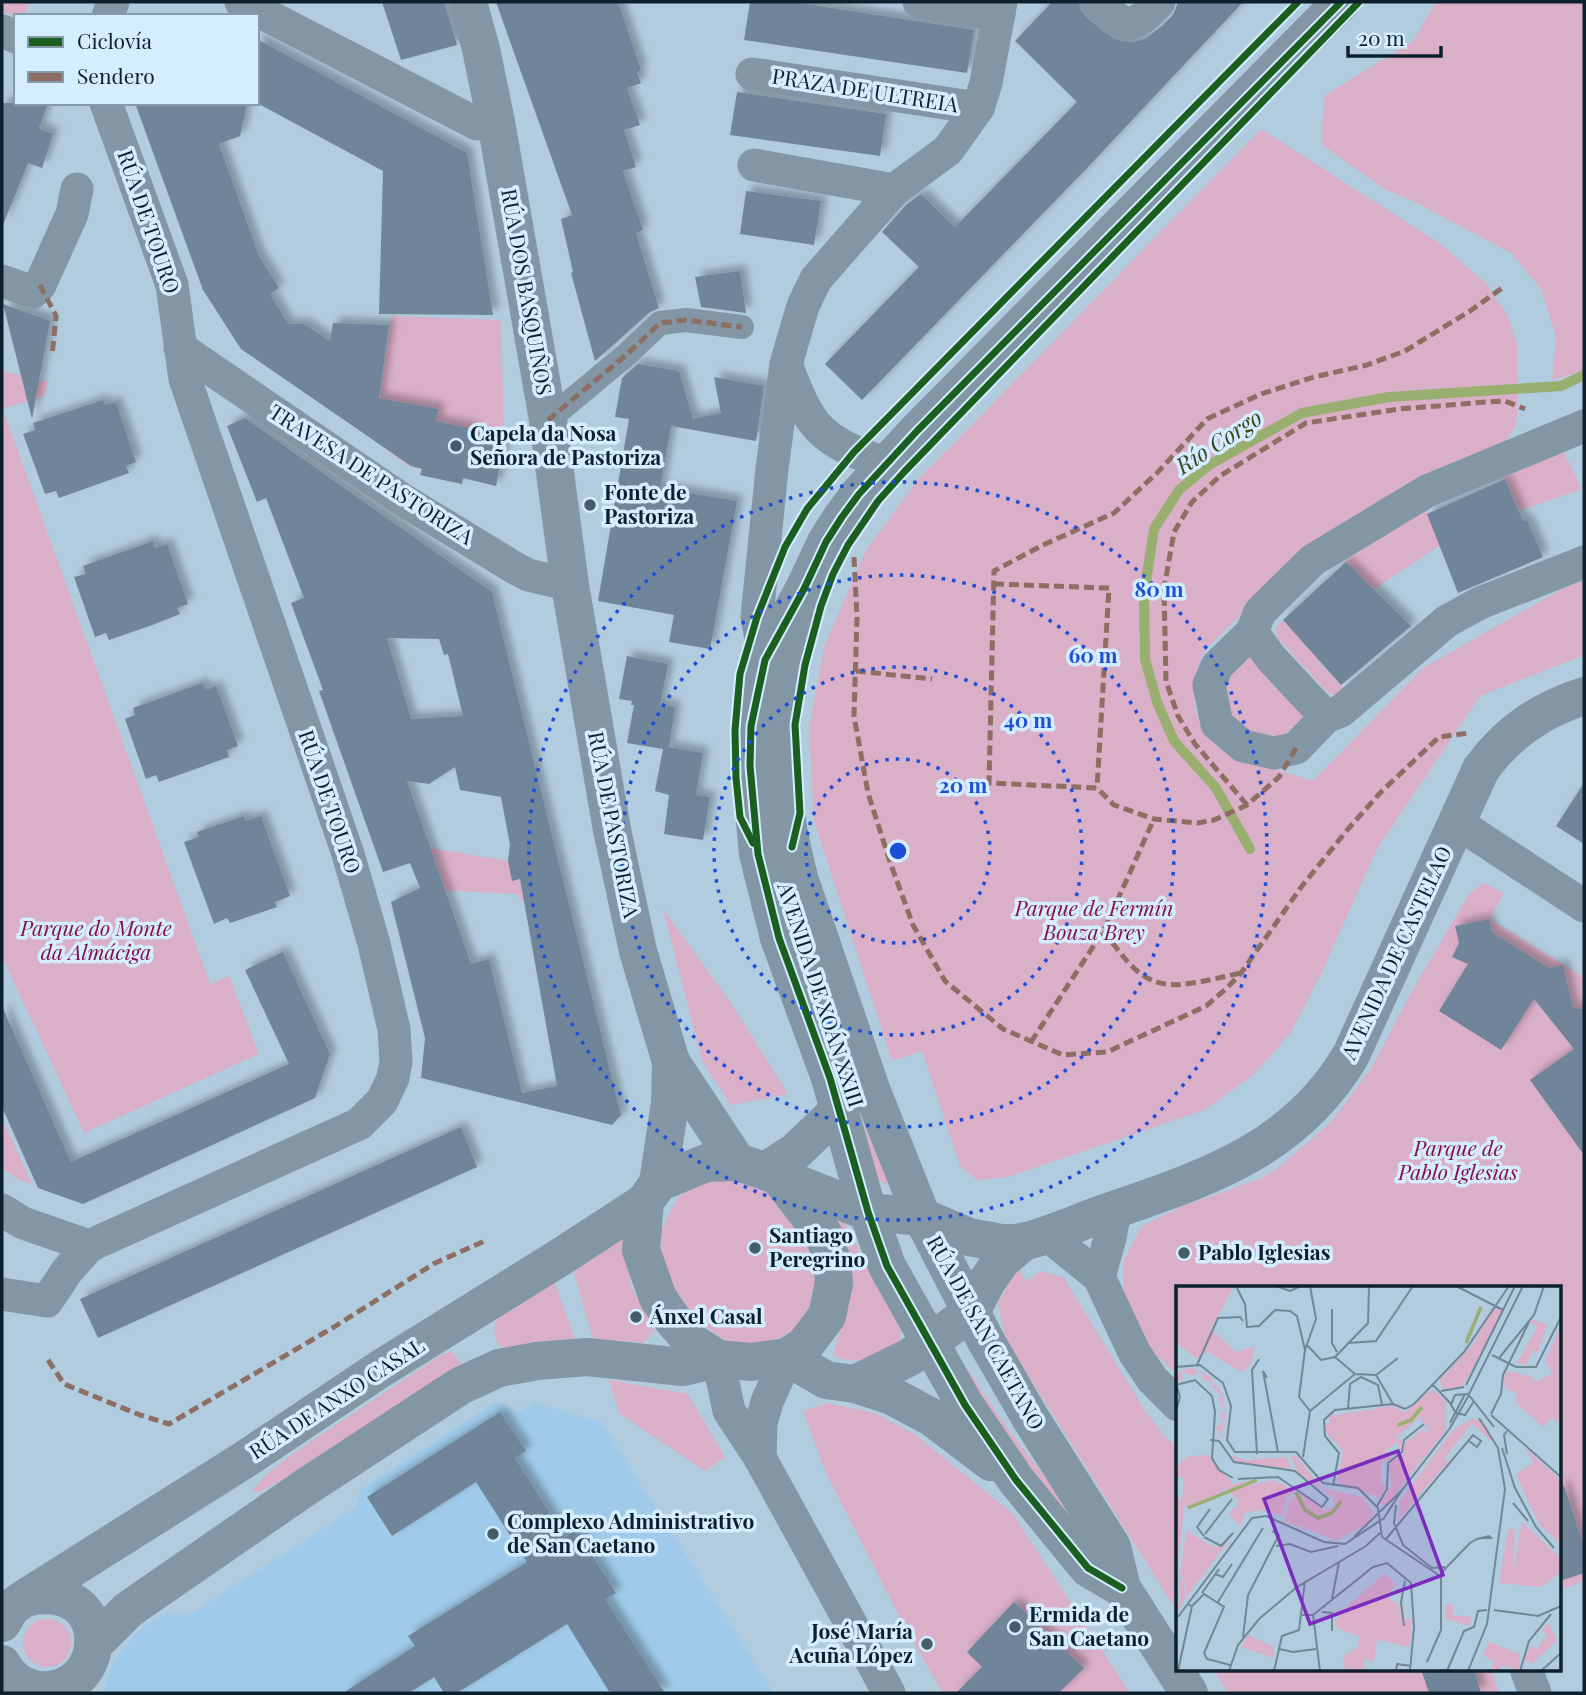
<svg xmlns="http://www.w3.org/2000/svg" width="1586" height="1695" font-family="'Playfair Display',serif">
<defs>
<filter id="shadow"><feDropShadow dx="6" dy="-6" stdDeviation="3.5" flood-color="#0004"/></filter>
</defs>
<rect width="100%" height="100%" fill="#b2ccdf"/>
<!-- built -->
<path fill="#9fcae9" d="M497,1401L518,1414L534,1402L601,1422L774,1693H102L114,1661L133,1636L148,1623L166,1612L191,1614L356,1507L360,1490Z"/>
<!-- green -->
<g fill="#daafc8">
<path d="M2,2H29L25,16L16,17L2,12Z"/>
<path d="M1436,2H1584V371L1552,380L1556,337L1541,289L1511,253L1415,202L1383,188L1321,144L1324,96L1413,41Z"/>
<path d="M1261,129L1439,243L1486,283L1507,314L1517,343V416L1516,425L1506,441L1282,574L1204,651L1197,668L1194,690L1195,709L1201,727L1214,744L1227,754L1313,781L1423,668L1560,590L1584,580V655L1480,696L1377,849L1321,974L1290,1034L1252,1076L1204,1110L1008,1177L977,1180L960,1166L922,1051L892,1061L814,821L809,728L824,647L865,552L916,482Z"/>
<path d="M391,316L501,320L504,442L496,486L464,478L462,484L420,475L421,469L408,466L374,440Z"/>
<path d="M2,371L49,382L44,396L3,409L210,984L229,976L259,1054L84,1133L5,963L2,964Z"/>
<path d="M1564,453L1582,489L1519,511L1503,474Z"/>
<path d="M1425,508L1440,545L1373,590L1345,561Z"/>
<path d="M1283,620L1320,656L1317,660L1347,691L1335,696L1327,692L1277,637L1276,628Z"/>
<path d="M1250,650L1308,713C1273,749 1274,741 1230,723L1222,682Z"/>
<path d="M431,848L508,861L512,881L527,877L525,903L517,894L439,890Z"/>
<path d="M1483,883L1504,893L1490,919L1584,977V1581L1560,1590V1287H1178V1375L1144,1343L1124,1299L1123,1262L1142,1226L1183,1206L1262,1178L1278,1168L1332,1121L1372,1067L1412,991L1469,894Z"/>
<path d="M663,909L731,1003L788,1094L731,1105L702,1061Z"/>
<path d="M870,1116L899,1191L878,1180L864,1125Z"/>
<path d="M2,1118L32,1184L19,1180L2,1168Z"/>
<path d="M727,1175L770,1192L802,1230L818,1269L809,1312L795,1329L771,1342L744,1345L726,1341L706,1327L682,1305L666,1274L662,1257L661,1231L670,1211L680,1196L694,1186Z"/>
<path d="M832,1211L840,1214L901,1329L900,1340C877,1359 865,1365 835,1357L834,1351L852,1293L850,1267Z"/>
<path d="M612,1239L623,1240L631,1287L655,1329L644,1343L593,1339L573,1270Z"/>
<path d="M1017,1267L1026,1281L1042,1271L1064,1278L1144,1409L1164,1436L1178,1448V1613L1006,1340L998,1304Z"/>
<path d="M554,1281L575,1339L533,1342L507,1348L498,1345L494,1331L496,1320Z"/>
<path d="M452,1351L461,1364L448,1374L280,1481L259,1492L252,1490L270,1471L307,1444L441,1355Z"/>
<path d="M967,1368L1008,1429L1068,1506L1064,1509L1026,1462L964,1369Z"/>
<path d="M609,1380L688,1394L725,1457L705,1471L619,1413Z"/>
<path d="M827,1403L875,1413L917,1436L1012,1513L1130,1693H943L907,1631L826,1473L803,1411Z"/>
<circle cx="47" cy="1643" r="24"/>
<path d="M1213,1669H1491L1499,1693H1228Z"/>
</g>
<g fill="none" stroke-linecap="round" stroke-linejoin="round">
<!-- stream -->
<path stroke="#98af70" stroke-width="10" d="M1250,849L1216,788L1174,741L1157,702L1145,659L1144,594L1154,529L1179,490L1209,465L1302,413L1389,397L1561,386L1584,375"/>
</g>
<!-- building -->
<g fill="#70849a" fill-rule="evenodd" filter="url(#shadow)">
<path d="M382,2H444L457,45L401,60Z"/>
<path d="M496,2H618L641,70L637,72L641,83L627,88L640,125L624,130L636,167L623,171L643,230L636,233L659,308L650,312L595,361L571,273L573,272L561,219L572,215Z"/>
<path d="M750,2H793L974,30L967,73L744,40Z"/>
<path d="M1052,2H1079L1080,8L1085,16L1104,32L1118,40L1132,42L1145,39L1162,26L1173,15L1178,2H1243L1087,168L862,400L825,364L919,267L882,232L907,204L921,194L955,227L1077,102L1015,41Z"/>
<path d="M257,39L467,153L493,315L379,314L383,171L257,103Z"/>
<path d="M737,92L886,114L880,156L730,135Z"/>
<path d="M2,103H48L39,128L53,134L42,168L28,163L3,225Z"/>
<path d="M135,103H247L240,136L219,144L259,256L279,288L270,294L288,324H304L330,341L333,323L389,325L379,398L439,409L436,421L475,429L473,436L504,442L496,486L463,478L462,484L420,475L422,469L411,466L241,349L203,290Z"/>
<path d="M746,191L821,201L814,245L740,234Z"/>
<path d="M740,271L746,313L701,307L695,277Z"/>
<path d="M3,304L50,321L32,419Z"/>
<path d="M638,364L679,371L693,419L721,413L714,377L764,386L756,441L671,426L660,488L737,501L710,649L669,642L674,615L598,601L629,419L615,417L622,378Z"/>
<path d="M103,400L105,405L116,402L136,462L126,466L129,473L59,498L56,491L45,494L23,434L35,430L33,423Z"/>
<path d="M245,418L492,592L621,1115L612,1125L421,1078L425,1038L391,902L420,888L410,863L383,872L319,691L323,690L291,603L304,598L266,498L257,502L227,426ZM387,638L439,639L444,655L448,654L463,716L411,719ZM455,767L460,790L501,797L510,845L508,861L512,881L520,879L557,1086L522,1093L489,959L471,964L407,781L429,784Z"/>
<path d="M1505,479L1523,521L1527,520L1543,557L1458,593L1427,514Z"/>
<path d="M153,541L155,548L167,544L188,604L177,608L180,614L155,624L109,640L106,633L95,637L74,577L86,574L83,566Z"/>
<path d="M1346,562L1411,626L1341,685L1283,620Z"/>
<path d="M627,656L668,664L660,705L675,707L669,747L703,753L696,795L710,797L703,840L664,834L669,795L655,791L663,749L627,743L634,705H631L632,701L619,699Z"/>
<path d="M202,683L206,690L216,686L238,746L227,750L229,757L159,782L156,775L146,779L125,719L135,715L133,708Z"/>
<path d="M1584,783V844L1556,826Z"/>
<path d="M244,816L246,821L261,816L290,896L275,902L277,907L230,923L227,918L214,924L184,842L199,837L197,832Z"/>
<path d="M1489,919L1492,932L1549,968L1563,965L1573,1008L1584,1009V1155L1530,1080L1574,1049L1534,999L1501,1050L1439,1011L1468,964L1452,957L1459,943L1455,926Z"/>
<path d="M283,952L330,1054L315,1098L83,1204L38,1188L2,1107V1006L71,1162L289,1064L245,970Z"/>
<path d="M461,1127L477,1167L98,1338L80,1299Z"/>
<path d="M500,1412L526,1451L515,1458L565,1537L576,1530L616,1593L605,1599L665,1693H610L567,1624L457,1693H444L434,1677L409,1693H343L415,1646L408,1636L527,1562L476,1482L392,1536L367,1497Z"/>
<path d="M1564,1486L1584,1546V1573L1560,1581V1487Z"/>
<path d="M1014,1602L1084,1668L1059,1693H956L982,1667L967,1652Z"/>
<path d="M1421,1669H1474L1481,1693H1429Z"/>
</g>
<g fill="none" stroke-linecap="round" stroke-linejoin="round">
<!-- pedestrian -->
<path stroke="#8296a5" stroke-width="24" d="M548,420L626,355L660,323L686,320L742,327"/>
<!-- minor -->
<g stroke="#8296a5" stroke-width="33">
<path d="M241,2L477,124L496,122"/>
<path d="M919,2L999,15"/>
<path d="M1098,2C1127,29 1131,31 1159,2"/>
<path d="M108,16L113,2"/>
<path d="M2,31L16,37"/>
<path d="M752,74L978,108"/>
<path d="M754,165L894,190"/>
<path d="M2,281L33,292L40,285L72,214L77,189"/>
<path d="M180,348L400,498L513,567L528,575L570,585"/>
<path d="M787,366C811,432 822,440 886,464"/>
<path d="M1584,426L1427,491L1313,560L1260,612L1252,632L1271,658L1326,717L1341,711L1447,621L1480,603L1584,562"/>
<path d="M1252,632L1217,666L1209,685L1217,724L1243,746L1274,753L1296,748L1326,717"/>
<path d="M765,660L757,617L772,469L786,364L803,306L816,279L894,190L948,150L978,108L986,83L1001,2"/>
<path d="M1456,822L1584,906"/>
<path d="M2,1210L23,1223L89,1246L359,1124L382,1101L393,1078L396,1062L394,1029L374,944L348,854L185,379L172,285L106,103"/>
<path d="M1046,1234L1099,1277L1134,1352L1152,1379L1178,1405"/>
<path d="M1099,1277L1110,1238L1115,1210"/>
<path d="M2,1294L47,1301L67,1271L89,1246"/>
<path d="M718,1359L729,1411L760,1458L889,1693"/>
<path d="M760,1458L761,1423L767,1402L787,1357"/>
<path d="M1526,1669L1535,1693"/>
</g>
<!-- tertiary -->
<g stroke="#8296a5" stroke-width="38">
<path d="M468,2L481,49L496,122L548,420L570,585L612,830L638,951L671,1062L737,1162"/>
<path d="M797,622C790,659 783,697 781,735C778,784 788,835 800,881L871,1089L922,1217L986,1341L1031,1419L1112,1547L1122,1588L1189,1693"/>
<path d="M765,1171L795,1152L840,1109"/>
<path d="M779,1177L824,1235L832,1261L834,1283L827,1316L805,1345L787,1357L751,1362L718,1359L693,1343L673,1320L658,1298L641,1250L645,1202L658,1183L706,1163L737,1162L765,1171L868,1212L922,1217L969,1237L1001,1243H1016C1043,1239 1076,1223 1102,1214C1202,1179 1293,1153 1351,1055L1481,769C1508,732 1541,710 1584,696"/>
<path d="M658,1183L670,1103L671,1062"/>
<path d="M787,1357L826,1380L855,1384L892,1396L933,1418L991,1462"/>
<path d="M855,1384L910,1357L971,1312L987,1281L1002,1260L1023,1242"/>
<path d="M1122,1588L1088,1568L1016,1480L965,1405L887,1266L868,1212L830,1078L779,938L758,854L750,766L751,726L765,660L804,589L826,542L842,517L859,494L917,431L1341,2"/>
<path d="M2,1623L11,1608L22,1600L247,1458L380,1369L559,1258L645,1202"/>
<path d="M95,1643L128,1610L148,1596L306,1487L460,1386L499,1368L537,1361L587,1357L683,1367L718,1359"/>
<path d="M2,1664C10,1679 23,1688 40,1690C110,1695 116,1580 29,1597"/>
</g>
<!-- quiet -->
<g stroke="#8d6e63" stroke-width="5" stroke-dasharray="10 5" stroke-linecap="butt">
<path d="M40,285L56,316L52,356"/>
<path d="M548,420L626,355L660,323L686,320L742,327"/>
<path d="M854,557L857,617L854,716L868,793L890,862L913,925L945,981L1003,1029L1063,1055L1107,1052L1206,1006L1227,988L1241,973L1302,886L1348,829L1380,793L1439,737L1469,733"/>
<path d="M994,584L1109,588L1097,788"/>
<path d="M856,671L932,679"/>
<path d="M1296,748L1279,777L1247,805L1214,820L1198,823L1154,819L1114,805L1097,788L989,783L994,571L1043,545L1114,513L1158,472L1207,419L1261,394L1314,377L1367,365L1405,351L1470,311L1505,286"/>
<path d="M1247,805L1195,744L1178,716L1166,681L1164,589L1174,532L1192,502L1220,476L1306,423L1399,409L1486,402L1505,401L1525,409"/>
<path d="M1104,930C1149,999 1167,989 1241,973"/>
<path d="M1031,1042L1104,930L1154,819"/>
<path d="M48,1360L64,1384L140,1415L169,1424L334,1327L435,1263L487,1240"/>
</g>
<!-- cycleway casing -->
<g stroke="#d4edff" stroke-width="11">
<g id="cycleway">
<path d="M753,843L740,817L736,778L735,730L740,674L757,617L785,547L807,509L854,452L1298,2"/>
<path d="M792,847L800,813L795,725L805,665L821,606L833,574L848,545L878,501L905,471L1359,2"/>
<path d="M1122,1588L1088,1568L1016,1480L965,1405L887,1266L868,1212L830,1078L779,938L758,854L750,766L751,726L765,660L804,589L826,542L842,517L859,494L917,431L1341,2"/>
</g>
</g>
<!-- cycleway -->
<use href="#cycleway" stroke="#1b5e20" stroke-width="7"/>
</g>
<!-- distance rings -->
<g fill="none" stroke="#1d4ed8" stroke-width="3.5" stroke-dasharray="3.5 7">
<circle cx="898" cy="851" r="92"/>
<circle cx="898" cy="851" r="184"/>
<circle cx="898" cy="851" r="276"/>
<circle cx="898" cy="851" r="369"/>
</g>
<!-- markers -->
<g fill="#465c6b" stroke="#d4edff" stroke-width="2.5">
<circle cx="456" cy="446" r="7"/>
<circle cx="590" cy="505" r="7"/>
<circle cx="755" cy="1248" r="7"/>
<circle cx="1184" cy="1253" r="7"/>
<circle cx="636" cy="1317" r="7"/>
<circle cx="493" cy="1534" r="7"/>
<circle cx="1015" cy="1627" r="7"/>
<circle cx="927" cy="1644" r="7"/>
</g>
<g text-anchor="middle" stroke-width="7" stroke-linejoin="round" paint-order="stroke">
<!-- street labels -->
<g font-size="21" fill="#0c202d" stroke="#d4edff">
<text transform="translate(865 91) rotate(9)" y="7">PRAZA DE ULTREIA</text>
<text transform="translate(148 222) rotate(71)" y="7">RÚA DE TOURO</text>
<text transform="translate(526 292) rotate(80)" y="7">RÚA DOS BASQUIÑOS</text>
<text transform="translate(371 475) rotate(33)" y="7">TRAVESA DE PASTORIZA</text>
<text transform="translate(329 802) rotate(71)" y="7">RÚA DE TOURO</text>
<text transform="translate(613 825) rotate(79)" y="7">RÚA DE PASTORIZA</text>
<text transform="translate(1397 953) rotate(-65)" y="7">AVENIDA DE CASTELAO</text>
<text transform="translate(820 995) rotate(72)" y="7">AVENIDA DE XOÁN XXIII</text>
<text transform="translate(985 1333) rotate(61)" y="7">RÚA DE SAN CAETANO</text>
<text transform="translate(337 1399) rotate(-33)" y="7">RÚA DE ANXO CASAL</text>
</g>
<!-- poi labels -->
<g font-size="21" font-weight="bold" fill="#0c202d" stroke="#d4edff" text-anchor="start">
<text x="470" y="441">Capela da Nosa<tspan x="470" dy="24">Señora de Pastoriza</tspan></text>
<text x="604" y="500">Fonte de<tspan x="604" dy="24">Pastoriza</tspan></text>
<text x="769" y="1243">Santiago<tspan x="769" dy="24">Peregrino</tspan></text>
<text x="1198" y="1260">Pablo Iglesias</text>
<text x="650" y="1324">Ánxel Casal</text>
<text x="507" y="1529">Complexo Administrativo<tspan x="507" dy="24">de San Caetano</tspan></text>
<text x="1029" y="1622">Ermida de<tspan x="1029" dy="24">San Caetano</tspan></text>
<text x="913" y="1639" text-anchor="end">José María<tspan x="913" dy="24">Acuña López</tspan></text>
</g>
<!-- park labels -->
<g font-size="21" font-style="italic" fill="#870f47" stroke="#d4edff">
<text x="1094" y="916">Parque de Fermín<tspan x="1094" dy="24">Bouza Brey</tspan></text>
<text x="96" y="936">Parque do Monte<tspan x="96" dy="24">da Almáciga</tspan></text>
<text x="1458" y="1156">Parque de<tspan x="1458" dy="24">Pablo Iglesias</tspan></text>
</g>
<!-- water labels -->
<g font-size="23" font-style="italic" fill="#3b451c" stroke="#d4edff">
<text transform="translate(1219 442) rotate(-33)" y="8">Río Corgo</text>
</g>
</g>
<!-- overview -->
<g transform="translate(1176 1286)">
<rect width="385" height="385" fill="#b2ccdf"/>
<path d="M0,0L57,2L35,43L60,66L79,60L75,78L65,86L32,66L20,72L0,57ZM317,21L326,25L293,89L286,100L267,104L264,94L298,57ZM356,33L371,39L362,66L357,64L350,80L341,77L361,41L354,36ZM385,38V139L376,131L367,141L339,116L341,108L329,102L328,93L330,86H337L356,91L359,96L377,88L369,75ZM14,82L29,87L34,91L45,104L50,126L45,151L43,153L36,151L44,152V145L39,144L48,133L43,132L49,125L42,112L46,110L36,101L39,97L25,93L27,88L21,85L19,90L5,86L7,94L2,95V86ZM256,103L270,115V144L210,220L204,218L215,200L213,177L227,169L229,157L246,144L252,146L253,141L248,143L250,137L244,135L246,130L219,152L227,154L224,165L221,156L210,164L216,172L205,178V198L211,199L204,212L161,196L167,165L150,146L148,137H154V130L215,120L230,126ZM297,132L311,140L316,152L314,155L296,137L268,173L272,176L222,234L224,215L277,144ZM350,163L385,194V259L363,238L340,188L357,177ZM32,169L57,198L82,193L66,201L98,194L119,205L110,212L107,230L87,224L69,227L64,241L53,228L64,215L49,203L40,213L11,223L6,213L8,192L2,191L1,179L13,170ZM55,169L69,174L110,171L116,183L75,179L60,175ZM119,169L146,202L186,211L198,227L192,237L161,255L108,235L114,213L123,207L150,225L158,220L157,212L122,186L115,171ZM0,195L2,210L8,218L3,276L10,312L0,329L4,312ZM346,236L385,272V286L365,301L323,297L332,243L339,244L337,288ZM10,245L40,262L56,251L11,310L5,281ZM209,287L220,299L209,310L223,319L228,333L236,332L234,361L201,354L198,375L188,374L187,385H169L167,370L182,361L183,350L162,343L157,333H163L162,323L166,325ZM269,318H277V329L295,331L294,340L269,333ZM372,337L381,354L356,378L348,373L354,360L361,363L371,349L366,344ZM72,349L98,361V372L65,361ZM313,356L344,368L343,385L327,379L322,385L315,383L318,376L307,369Z" fill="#daafc8"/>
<path fill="none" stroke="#98af70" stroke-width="3.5" d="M290,57L305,21M222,139L235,134L246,121M120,206L129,224L142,232L156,227L165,215M12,222L81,194"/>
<path fill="none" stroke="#708798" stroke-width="2" d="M60,0L69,18L71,41L83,40L99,24L114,25L121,30L129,64M100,0L114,5L125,0M134,0L140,33L129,64L123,111L134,125M280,0L327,24M156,23V57L161,66M172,57L200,55L237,0M131,59L145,74L159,71L192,37L193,0M316,69L340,81H360L385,31M159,71L179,88M323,72L358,29L368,0M21,79L42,32L64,31L67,35M0,81L24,79L47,97L55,120L51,154L59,166H120L147,197L182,202L202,222M179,88L200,89L217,118M200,89L222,72M91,92L87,85L102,166M0,98L4,111L0,125M0,99L19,94L36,110L39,126L36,172L43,184L57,192M257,99L275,118M290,99L339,0M265,105L288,101M293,108L347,0M298,115L289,129L280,127L275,119L279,109L292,108L318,141M217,118L229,123L238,118L288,66L333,0M172,123L174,98L185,91L202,99L206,119M315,128L325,108L327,89L353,36M315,129L385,191M274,137L289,108M331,145L328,149L331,168M34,154L43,155L58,176L119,185L152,213L146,221L102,191L62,193M326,162L339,202L360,241L378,262M81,168L76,84L83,73M127,171L134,125L179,88M157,200L163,167L149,150L148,134L159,124L217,118M337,217L352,235M220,219L218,237L227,259L256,282L269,281M201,220L211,203L212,177L226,166L228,154L248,138M202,222L206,251L264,290M29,248L56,213M28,250L21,241L34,223M28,251L45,260L57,247M178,251L226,204L274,142L293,109M210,253L297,149L305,155L301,161L293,155M100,260L114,258L135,266L162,260M39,288L47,291L56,278M26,307L43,283M156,313L163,276M42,316L87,242M11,318L16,320L28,308L48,321L28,367L31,373L54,379M318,324L362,330L385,320M146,326L156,327V345M126,329H137L197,281L211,277L235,297L238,341L234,385M137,329L144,385M2,331L76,232L90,230L148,256L169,258L208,232L226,204M228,340L225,316L229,295M67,351L72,309L103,249L96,245M103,363L117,366L140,363M251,376L265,344V287L294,257L301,253L313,250L315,252H305M2,385L16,320M53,385L62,359L83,333L121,301L190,260L204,247M98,385L106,350L123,344L129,295M220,385L221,378L235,380M271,385L288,345L298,341L302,325L311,324M292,385L311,338L329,203L322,162L303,132M344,385L353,355L375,328M365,385L385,367"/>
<path fill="#7b2cbf" fill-opacity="0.15" stroke="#7b2cbf" stroke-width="3.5" d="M222,165L267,289L134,338L88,213Z"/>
<rect width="385" height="385" fill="none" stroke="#0c202d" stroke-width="3.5"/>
</g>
<circle cx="898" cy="851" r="10" fill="#1d4ed8" stroke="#d4edff" stroke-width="3.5"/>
<g font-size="21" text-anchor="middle" font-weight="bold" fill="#1d4ed8" stroke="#d4edff" stroke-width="7" stroke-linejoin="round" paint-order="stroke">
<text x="1159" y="597">80 m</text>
<text x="1093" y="663">60 m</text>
<text x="1028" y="728">40 m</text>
<text x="963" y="793">20 m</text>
</g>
<!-- border -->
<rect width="1586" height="1695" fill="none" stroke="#0c202d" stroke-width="7"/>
<!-- legend -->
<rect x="14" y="14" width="245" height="91" fill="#d4edff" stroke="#849bab" stroke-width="2"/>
<rect x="28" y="37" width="35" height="10" fill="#1b5e20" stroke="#849bab" stroke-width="2"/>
<text x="77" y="49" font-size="21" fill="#0c202d">Ciclovía</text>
<rect x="28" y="72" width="35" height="10" fill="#8d6e63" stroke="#849bab" stroke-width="2"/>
<text x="77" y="84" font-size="21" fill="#0c202d">Sendero</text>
<!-- scale -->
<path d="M1348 46v10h93v-10" fill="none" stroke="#0c202d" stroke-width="3.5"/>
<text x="1358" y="46" font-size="21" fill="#0c202d" stroke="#d4edff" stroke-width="5" paint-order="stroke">20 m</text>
</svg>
